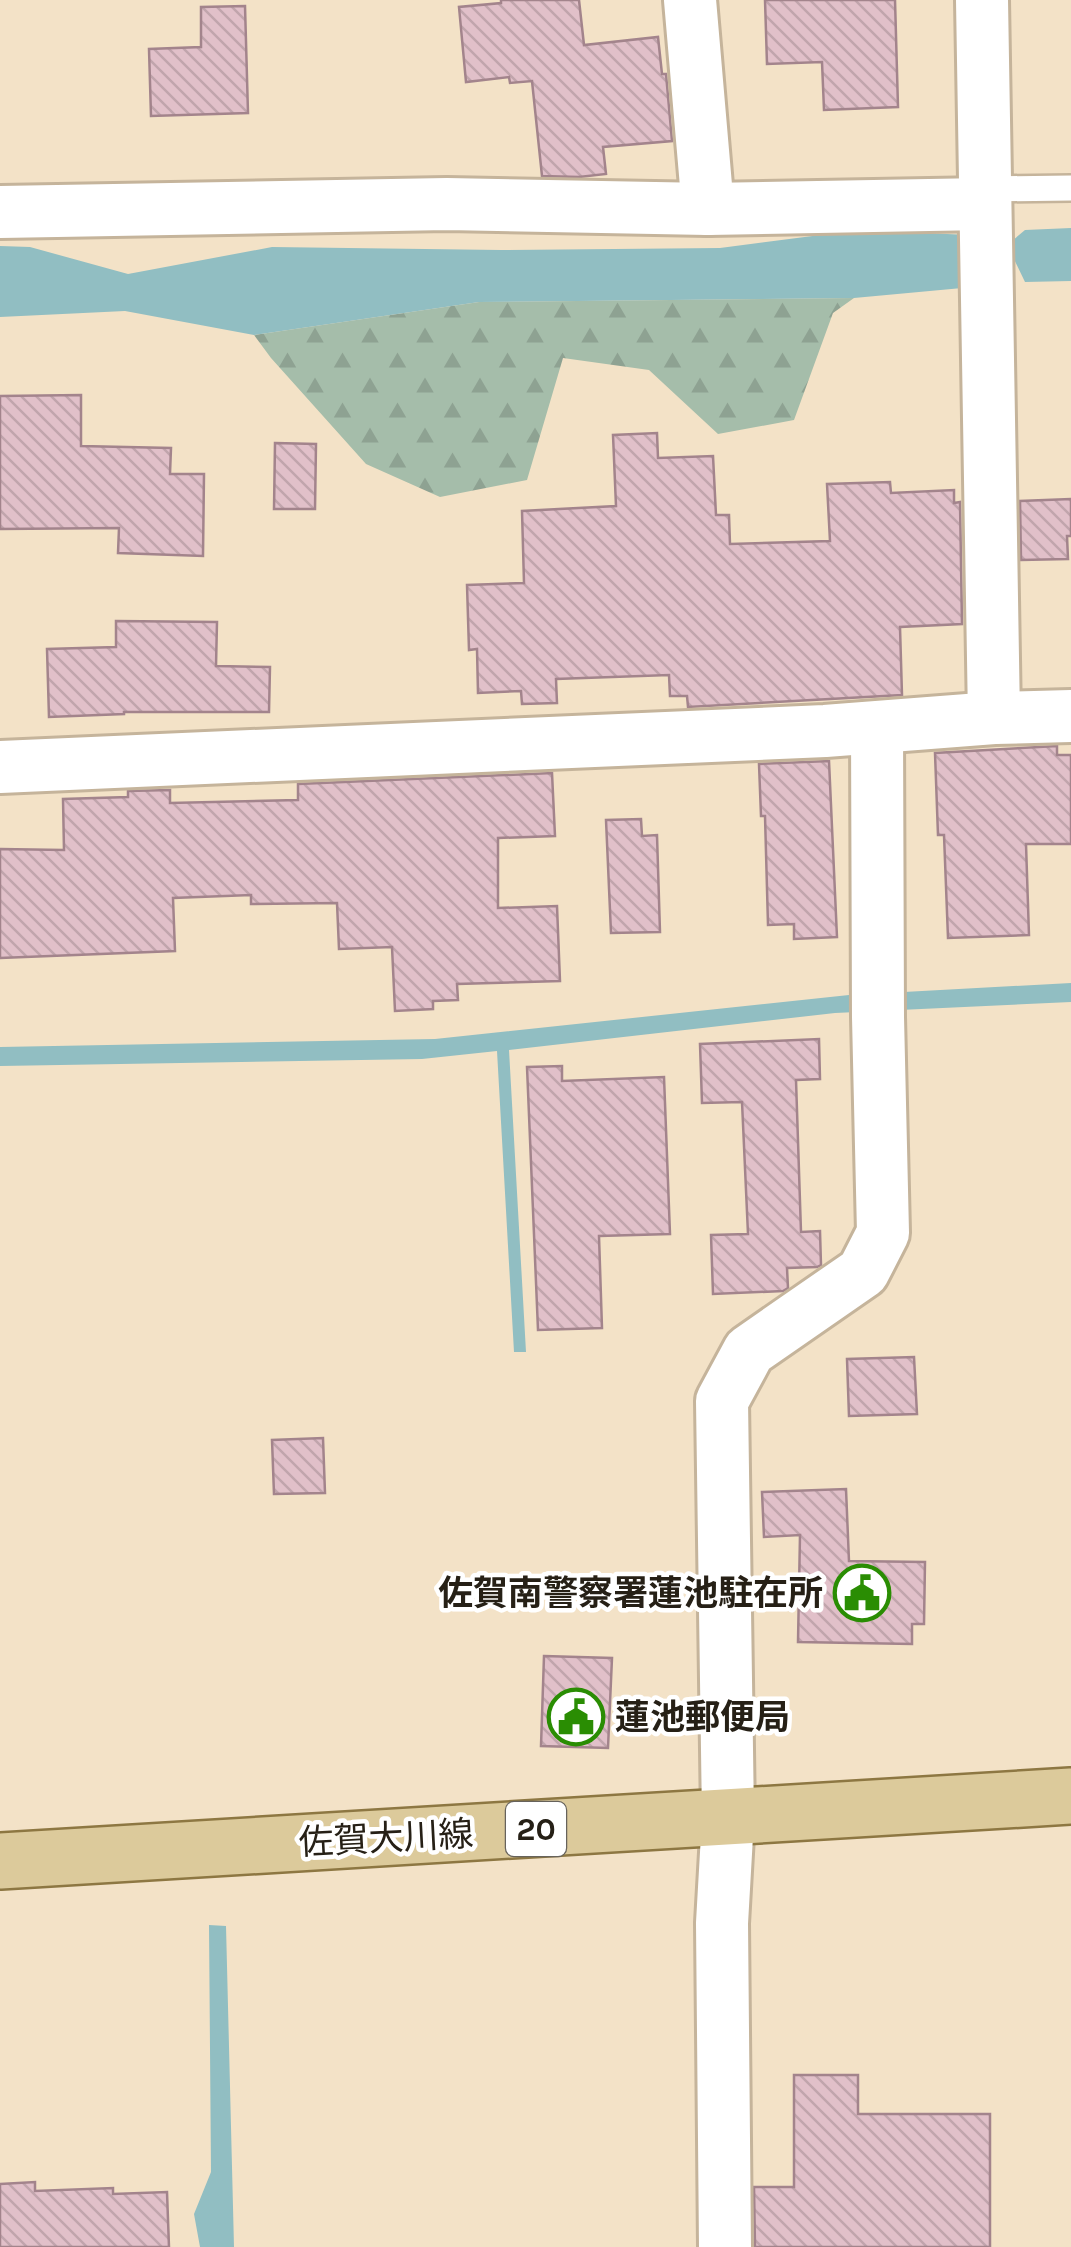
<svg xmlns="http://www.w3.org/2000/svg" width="1071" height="2247" font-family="Karla,'Noto Sans JP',sans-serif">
<defs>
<pattern id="forest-firs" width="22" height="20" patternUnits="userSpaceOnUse" patternTransform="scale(2.5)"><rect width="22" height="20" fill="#a5bdaa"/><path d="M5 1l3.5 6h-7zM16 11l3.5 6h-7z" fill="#8ea292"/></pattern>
<pattern id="building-back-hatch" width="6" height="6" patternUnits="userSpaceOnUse" patternTransform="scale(2.5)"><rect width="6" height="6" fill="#e1c0c9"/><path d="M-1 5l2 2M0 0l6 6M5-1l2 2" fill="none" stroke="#c1a5ac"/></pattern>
</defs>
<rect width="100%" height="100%" fill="#f3e2c7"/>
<!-- forest -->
<path fill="url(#forest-firs)" d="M854,298L833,313L794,420L718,434L649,370L563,358L527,480L440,497L366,464L271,358L254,335L479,302Z"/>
<!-- water -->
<g fill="#91bec2">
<path d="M1071,228V281L1025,282L1012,255L973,287L854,298L479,302L254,335L125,311L0,317V246L30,247L128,274L272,247L501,250L720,248L859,230L969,235L1012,241L1025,230Z"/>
<path d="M1071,983V1002L835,1013L509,1050L526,1352H514L497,1051L422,1059L0,1066V1047L435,1039L849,995Z"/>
<path d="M209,1925L226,1926L234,2247H200L194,2214L211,2172Z"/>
</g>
<!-- building -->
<g fill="url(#building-back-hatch)" stroke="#a3848c" stroke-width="2.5">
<path d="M501,0H579L584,45L658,37L662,74H666L672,141L603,147L606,174L579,177L542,176L532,81L510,83L509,77L466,82L459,7L501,3Z"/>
<path d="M765,0H895L898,107L824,110L822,62L767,64Z"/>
<path d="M245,6L248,113L151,116L149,49L201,47V7Z"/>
<path d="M81,395V446L171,448L170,474H204L203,556L118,553L119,528L0,529V396Z"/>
<path d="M657,433L658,458L713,456L716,515H729L730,544L830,541L827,484L890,482L891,493L954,490V503L960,502L962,624L900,627L902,695L688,707L687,696H670L669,675L556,679L557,703L522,704L521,691L478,693L477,649L469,650L467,585L524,583L522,511L616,506L613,435Z"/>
<path d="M275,443L316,444L315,509H274Z"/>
<path d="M1071,499V536H1067L1068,559L1021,560L1020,501Z"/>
<path d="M116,621L217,622L216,666L270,667L269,712H124V714L49,717L47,649L116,647Z"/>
<path d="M1057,746V755H1071V844H1026L1029,935L948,938L944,835H938L935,753Z"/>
<path d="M829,761L837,937L794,939V924L768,925L765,816H761L759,764Z"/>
<path d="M552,773L555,836L498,838V908L557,906L560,981L457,984L458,1000L433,1001V1009L395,1011L392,947L339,949L337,903L251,904V895L173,898L175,951L0,958V849L64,850L63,799L128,797V791L170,790V803L298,800V784Z"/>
<path d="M641,819L642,836L657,835L660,932L611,933L606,820Z"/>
<path d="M819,1039L820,1079L796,1080L801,1232L820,1231L821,1265L817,1267L787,1268L788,1288L783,1291L713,1294L711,1235L748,1234L742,1102L702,1103L700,1044Z"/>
<path d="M562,1066V1081L664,1077L670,1234L599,1236L602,1328L538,1330L527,1067Z"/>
<path d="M914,1357L917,1414L849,1416L847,1359Z"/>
<path d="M323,1438L325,1493L274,1494L272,1440Z"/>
<path d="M846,1489L849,1561L925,1562L924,1624H912V1644L798,1642L800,1535L764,1537L762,1492Z"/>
<path d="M544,1656L612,1658L608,1748L541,1746Z"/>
<path d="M794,2075H858V2114H990V2247H755L754,2187H794Z"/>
<path d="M35,2182V2191L113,2188V2194L167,2192L169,2247H0V2184Z"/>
</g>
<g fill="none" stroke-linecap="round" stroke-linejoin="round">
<!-- lane casing -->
<g stroke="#c5b49b" stroke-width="30">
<path id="lane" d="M985,189L1071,188"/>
</g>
<!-- street casing -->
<g stroke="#c5b49b" stroke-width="58">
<g id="street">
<path d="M690,0L708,209"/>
<path d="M982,0L994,718"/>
<path d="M0,212L447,204L708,209L985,204"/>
<path d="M0,767L825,731L994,718L1071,716"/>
<path d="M725,2247L722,1923L728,1818L722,1401L749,1351L863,1272L883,1233L878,1017L877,728"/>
</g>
</g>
<!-- primary casing -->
<g stroke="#8d7742" stroke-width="60">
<path id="primary" d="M0,1861L1071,1796"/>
</g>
<!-- lane -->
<use href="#lane" stroke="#fff" stroke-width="25"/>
<!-- street -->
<use href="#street" stroke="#fff" stroke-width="52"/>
<!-- primary -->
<use href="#primary" stroke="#dcca9b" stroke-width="55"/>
</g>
<!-- icons -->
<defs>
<g id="civic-ring" transform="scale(2.875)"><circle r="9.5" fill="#fff" stroke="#2a8d03" stroke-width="1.5"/><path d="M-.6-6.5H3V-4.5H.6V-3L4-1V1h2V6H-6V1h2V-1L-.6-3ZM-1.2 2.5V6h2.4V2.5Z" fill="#2a8d03"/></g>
</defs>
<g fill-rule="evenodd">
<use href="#civic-ring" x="862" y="1593"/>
<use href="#civic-ring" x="576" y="1717"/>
</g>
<g text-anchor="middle" stroke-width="9" stroke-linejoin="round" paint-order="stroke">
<!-- shield labels -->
<rect fill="#fff" stroke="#67635c" stroke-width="2.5" x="506" y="1802" width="60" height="54" rx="8"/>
<g font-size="32" font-weight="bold" fill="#262016">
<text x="536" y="1840">20</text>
</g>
<!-- poi labels -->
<g font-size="35" font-weight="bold" fill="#262016" stroke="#fff" text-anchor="end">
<text x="823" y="1605">佐賀南警察署蓮池駐在所</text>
<text x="615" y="1729" text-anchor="start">蓮池郵便局</text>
</g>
<!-- street labels -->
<g font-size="35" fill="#262016" stroke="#fff">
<text transform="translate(386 1838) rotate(-3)" y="12">佐賀大川線</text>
</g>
</g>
</svg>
